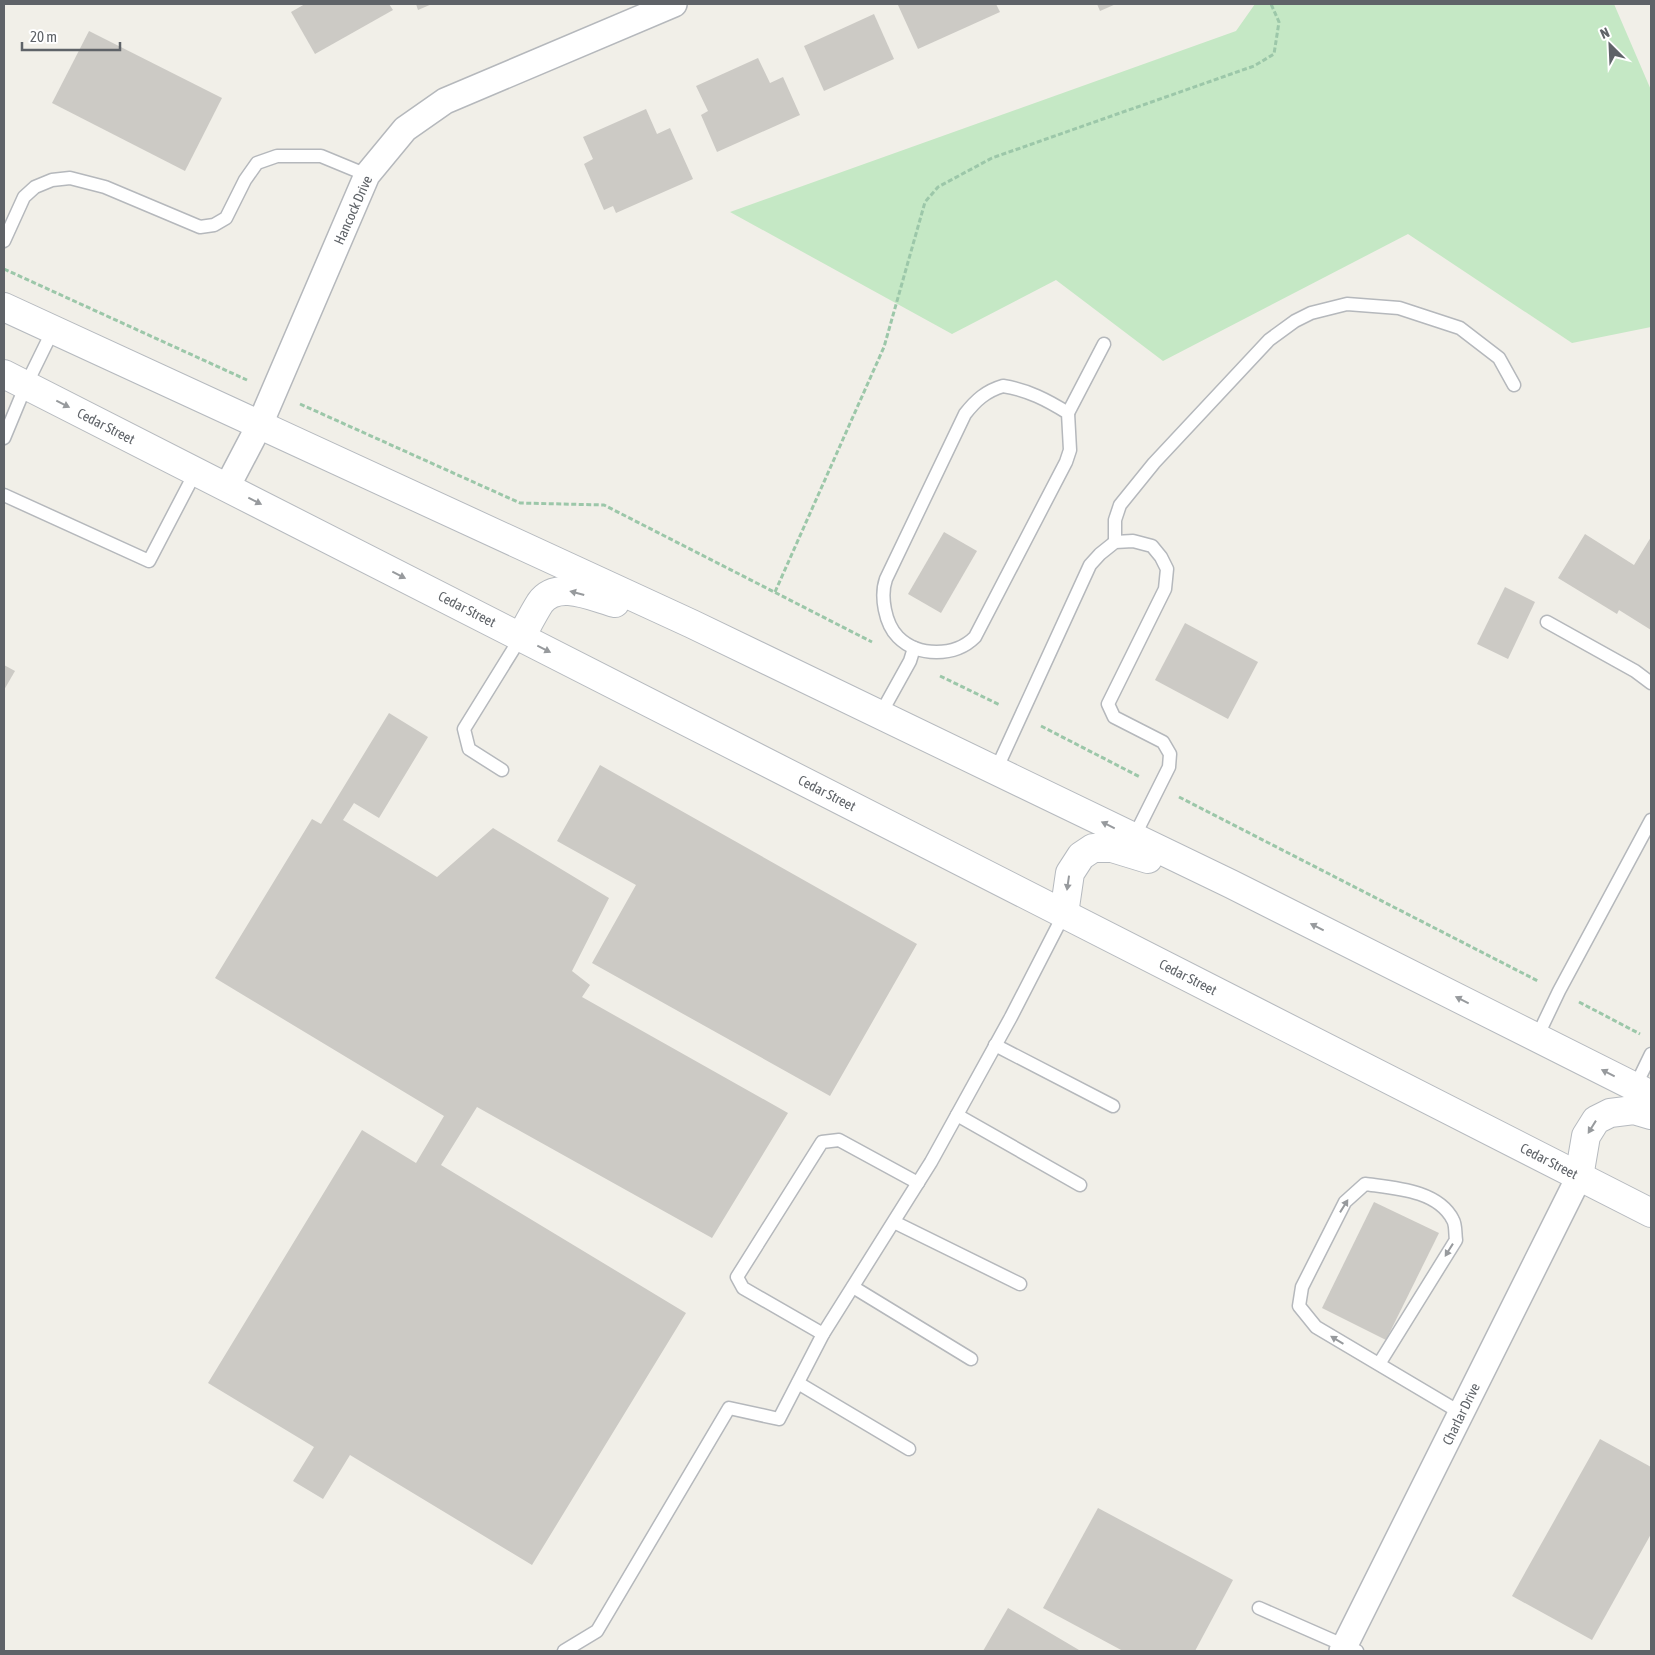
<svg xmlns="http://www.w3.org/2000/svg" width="1655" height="1655" font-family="'Asap Condensed',sans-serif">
<rect width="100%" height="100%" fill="#f1efe8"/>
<!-- green -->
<path fill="#c5e8c5" d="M1255,4H1614L1651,90V327L1572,343L1408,234L1163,361L1056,280L952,334L730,212L1236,31Z"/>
<!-- building -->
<g fill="#cccac5">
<path d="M305,4H389L393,10L315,54L291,12Z"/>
<path d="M416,4H432L418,10Z"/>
<path d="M901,4H996L1000,12L918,49L898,5Z"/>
<path d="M1097,4H1116L1100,11Z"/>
<path d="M874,14L894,59L824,91L804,46Z"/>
<path d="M89,31L222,98L185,171L52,103Z"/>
<path d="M758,58L770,83L783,77L800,115L717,152L701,115L708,111L696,86Z"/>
<path d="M646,109L657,134L670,128L693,179L616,213L613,206L604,210L584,164L593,159L583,137Z"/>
<path d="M944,532L977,551L941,613L908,594Z"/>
<path d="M1585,534L1634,565L1651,537V630L1619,610L1617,614L1558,578Z"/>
<path d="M1505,587L1535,602L1508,659L1477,644Z"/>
<path d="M1185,623L1258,662L1228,719L1155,680Z"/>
<path d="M4,665L15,671L4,690Z"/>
<path d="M389,713L428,737L379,818L354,803L343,820L437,877L493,828L609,898L572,971L590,985L582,997L788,1113L712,1238L477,1107L441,1165L686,1313L532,1565L350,1455L323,1499L293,1481L314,1447L208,1383L362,1130L416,1163L444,1116L215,978L312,819L321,824Z"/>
<path d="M600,765L917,944L830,1096L592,963L636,885L557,841Z"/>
<path d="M1374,1202L1439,1233L1386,1340L1322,1308Z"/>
<path d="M1600,1439L1651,1467V1534L1592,1640L1512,1596Z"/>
<path d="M1098,1508L1233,1580L1195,1651H1123L1043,1608Z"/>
<path d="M1008,1608L1079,1650L1078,1651H983Z"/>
</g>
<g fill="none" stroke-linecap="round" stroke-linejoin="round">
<!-- service casing -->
<g stroke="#b5b8bc" stroke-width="15">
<g id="service">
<path d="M4,241L24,197L35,187L52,180L70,178L105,187L200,227L214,225L226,218L245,180L257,163L277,156H321L367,175"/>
<path d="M1003,386C1028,390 1047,400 1068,413L1070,450L1066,462L975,637C955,657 918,657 898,637C885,624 880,596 886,579L965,414C976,400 986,391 1003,386Z"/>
<path d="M1068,413L1104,344"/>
<path d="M4,438L26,385L53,330"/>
<path d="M4,495L149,561L196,471"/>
<path d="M1115,542V520L1120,505L1154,463L1269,340L1295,321L1311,313L1347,304L1399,308L1460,328L1499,358L1514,385"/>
<path d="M1547,622L1635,671L1651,683"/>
<path d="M880,715L910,661L914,648"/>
<path d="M502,770L469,749L464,729L521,637"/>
<path d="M996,770L1090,565L1100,554L1115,542L1133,541L1152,546L1161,557L1167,569L1165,589L1108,704L1114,717L1163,742L1170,754L1169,767L1134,837"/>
<path d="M1537,1037L1559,991L1651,820"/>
<path d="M995,1045L1113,1106"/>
<path d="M1635,1087L1651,1054"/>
<path d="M957,1115L1080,1185"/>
<path d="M894,1222L1020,1284"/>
<path d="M853,1287L971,1359"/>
<path d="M823,1334L743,1288L737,1277L822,1142L839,1140L918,1183"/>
<path d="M1379,1364L1456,1240C1455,1234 1456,1225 1453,1220C1438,1190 1394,1188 1365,1184L1345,1202L1302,1287L1299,1306L1316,1327L1461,1413"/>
<path d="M798,1383L909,1449"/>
<path d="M1259,1608L1357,1651"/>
<path d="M564,1651L597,1631L729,1408L779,1419L823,1334L931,1162L1011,1017L1064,914"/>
</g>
</g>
<!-- minor casing -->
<g stroke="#b5b8bc" stroke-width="28">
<g id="minor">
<path d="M227,487L260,424L367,175L405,129L445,101L674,4"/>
<path d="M1342,1651L1579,1177"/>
</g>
</g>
<!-- secondary casing -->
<g stroke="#b6babf" stroke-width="30">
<g id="secondary">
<path d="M4,307L692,624L1231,884L1651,1095"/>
<path d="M4,374L1651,1213"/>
<path d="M521,637C527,626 533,614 540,603C557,579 593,597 615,603"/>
<path d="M1064,914L1070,873L1081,856L1093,848H1112L1148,859"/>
<path d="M1579,1177L1586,1136L1596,1120L1610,1113L1634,1110L1651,1115"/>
</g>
</g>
<!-- path -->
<g stroke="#9cc7a9" stroke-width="3" stroke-dasharray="5 2.5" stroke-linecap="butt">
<path d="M4,269L247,380"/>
<path d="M300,404L520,503L604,505L872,642"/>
<path d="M775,592L884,347L925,202L938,187L992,158L1254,66L1274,54L1279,22L1271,4"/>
<path d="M940,676L1000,705"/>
<path d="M1041,726L1140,777"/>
<path d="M1179,797L1538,981"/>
<path d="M1579,1002L1640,1034"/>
</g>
<!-- service -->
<use href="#service" stroke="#fff" stroke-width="12"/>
<!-- minor -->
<use href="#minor" stroke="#fff" stroke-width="25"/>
<!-- secondary -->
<use href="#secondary" stroke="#fff" stroke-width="28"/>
</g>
<!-- one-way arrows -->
<defs><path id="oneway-solid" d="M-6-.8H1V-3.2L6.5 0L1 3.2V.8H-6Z" transform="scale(1.25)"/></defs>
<g fill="#979a9d">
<use href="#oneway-solid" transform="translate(63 404) rotate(27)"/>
<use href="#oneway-solid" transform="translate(255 501) rotate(27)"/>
<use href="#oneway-solid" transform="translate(399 575) rotate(27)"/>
<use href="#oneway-solid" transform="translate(577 593) rotate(-165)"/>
<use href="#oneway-solid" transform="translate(544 649) rotate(27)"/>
<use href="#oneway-solid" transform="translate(1108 825) rotate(-154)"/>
<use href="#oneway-solid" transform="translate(1068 883) rotate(98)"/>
<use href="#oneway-solid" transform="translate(1317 927) rotate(-153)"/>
<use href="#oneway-solid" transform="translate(1462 1000) rotate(-153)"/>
<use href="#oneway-solid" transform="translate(1608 1073) rotate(-153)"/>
<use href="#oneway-solid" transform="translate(1592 1127) rotate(122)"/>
<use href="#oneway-solid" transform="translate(1344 1206) rotate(-58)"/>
<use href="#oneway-solid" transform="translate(1449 1250) rotate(122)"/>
<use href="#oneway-solid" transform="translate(1337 1340) rotate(-149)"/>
</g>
<g text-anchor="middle" stroke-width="4" stroke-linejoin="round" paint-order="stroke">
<!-- street labels -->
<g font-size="14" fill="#5f6368" stroke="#fff">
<text transform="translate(353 210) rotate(-66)" y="5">Hancock Drive</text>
<text transform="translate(106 426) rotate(27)" y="5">Cedar Street</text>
<text transform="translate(467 609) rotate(27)" y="5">Cedar Street</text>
<text transform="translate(827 793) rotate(27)" y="5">Cedar Street</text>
<text transform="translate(1188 977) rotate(27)" y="5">Cedar Street</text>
<text transform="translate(1549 1161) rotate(27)" y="5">Cedar Street</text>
<text transform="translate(1461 1414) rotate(-64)" y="5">Charlar Drive</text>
</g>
</g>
<!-- border -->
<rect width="1655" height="1655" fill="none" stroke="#5f6368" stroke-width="10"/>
<!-- north arrow -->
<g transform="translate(1610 45) rotate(336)" stroke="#ffffff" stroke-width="4" paint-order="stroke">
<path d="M0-4L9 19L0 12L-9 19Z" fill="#5f6368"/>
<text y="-8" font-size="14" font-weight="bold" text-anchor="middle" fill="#5f6368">N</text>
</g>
<!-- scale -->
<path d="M22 42v8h98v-8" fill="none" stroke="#5f6368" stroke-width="2.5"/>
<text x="30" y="42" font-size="15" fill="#5f6368" stroke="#ffffff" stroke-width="4" paint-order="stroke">20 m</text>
</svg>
